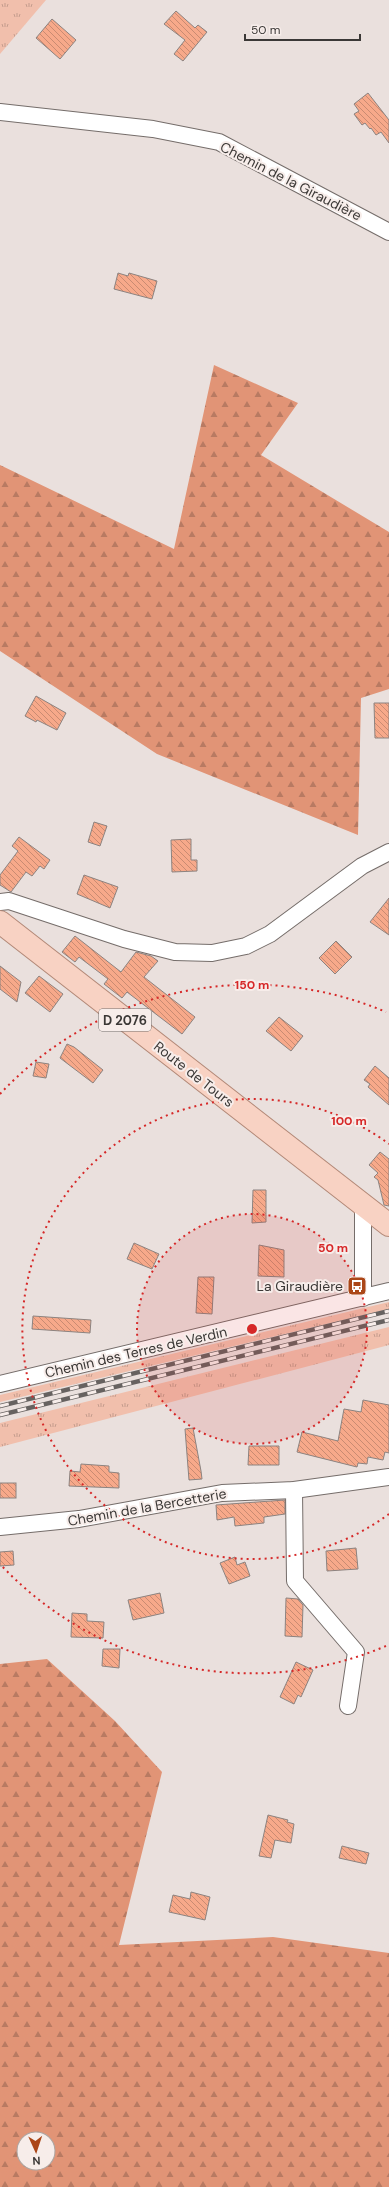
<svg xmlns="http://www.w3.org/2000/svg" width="389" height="2187" font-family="'DM Sans',sans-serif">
<defs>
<pattern id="grass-tufts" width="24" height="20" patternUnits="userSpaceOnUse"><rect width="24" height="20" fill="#f1bfac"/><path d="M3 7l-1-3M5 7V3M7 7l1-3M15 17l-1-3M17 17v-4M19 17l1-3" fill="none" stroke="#c49c8d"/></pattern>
<pattern id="forest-firs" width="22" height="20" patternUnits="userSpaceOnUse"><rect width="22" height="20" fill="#e19476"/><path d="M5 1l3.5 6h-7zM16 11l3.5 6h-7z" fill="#b87a62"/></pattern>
<pattern id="building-back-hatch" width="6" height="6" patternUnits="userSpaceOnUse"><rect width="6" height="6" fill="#f7a98a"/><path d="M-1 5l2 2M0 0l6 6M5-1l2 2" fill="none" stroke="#c98b72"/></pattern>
</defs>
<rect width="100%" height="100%" fill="#eae0dd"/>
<!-- grass -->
<g fill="url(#grass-tufts)">
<path d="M0,0H46L0,54Z"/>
<path d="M389,1302V1309L0,1402V1395Z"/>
<path d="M389,1327V1345L0,1447V1423Z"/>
</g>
<!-- forest -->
<g fill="url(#forest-firs)" fill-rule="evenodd">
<path d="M214,365L298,403L261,455L389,532V689L361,698L358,835L157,754L0,651V465L174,549Z"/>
<path d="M47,1659L115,1721L162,1772L119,1945L273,1937L389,1953V2187H0V1664ZM24,2139H48V2163H24Z"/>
</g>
<!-- building -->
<g fill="url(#building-back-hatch)" stroke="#8c8380">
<path d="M176,11L195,28L198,25L207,32L183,61L174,54L185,40L164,24Z"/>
<path d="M52,19L76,40L60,59L36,38Z"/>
<path d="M368,93L389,120V143L381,132L376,135L371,128L370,129L365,123L362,125L354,114L359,111L354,104Z"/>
<path d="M118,273L128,276L129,273L157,281L152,299L114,289Z"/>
<path d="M36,696L66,713L57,730L37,720L36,722L25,716Z"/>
<path d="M374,703H389V738H375Z"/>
<path d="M94,822L107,826L100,846L88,842Z"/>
<path d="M19,837L50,860L44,869L40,866L32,876L26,872L11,892L0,885V875L18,851L12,846Z"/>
<path d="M191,839V860H197V871L172,872L171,840Z"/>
<path d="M84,875L118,887L110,908L77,894Z"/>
<path d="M389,898V935L370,922Z"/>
<path d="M75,936L121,972L136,952L151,956L158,961L144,977L195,1017L182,1034L127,992L122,998L104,984L108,979L79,957L75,962L62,952Z"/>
<path d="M336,941L352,957L335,974L319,958Z"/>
<path d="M0,966L21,982L17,1002L0,989Z"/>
<path d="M39,976L63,994L50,1012L25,993Z"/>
<path d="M279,1017L303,1036L291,1051L266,1031Z"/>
<path d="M67,1044L74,1047L103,1070L93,1083L60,1058Z"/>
<path d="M36,1062L49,1064L46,1078L33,1076Z"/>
<path d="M375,1066L389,1078V1105L368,1087L370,1084L364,1080Z"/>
<path d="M380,1152L389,1159V1206L384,1205L378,1180L374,1177L378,1173L369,1165Z"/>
<path d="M253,1190H266V1222L252,1223Z"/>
<path d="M134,1243L159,1254L152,1269L127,1259Z"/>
<path d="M259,1245L284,1250V1277L258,1276Z"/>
<path d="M198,1277H214L212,1314L196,1313Z"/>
<path d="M33,1316L91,1320L90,1333L32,1329Z"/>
<path d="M363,1400L389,1405V1453L385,1452L383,1460L368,1457L367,1464L358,1463L357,1467L297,1452L302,1432L338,1441L344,1409L361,1412Z"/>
<path d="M193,1428L201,1471L202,1479L189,1480L185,1429Z"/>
<path d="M249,1446H279V1465H248Z"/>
<path d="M81,1464L109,1466V1472L119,1473V1488L69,1486L70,1471L80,1472Z"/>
<rect x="0" y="1483" width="16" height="15"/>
<path d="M285,1500V1514L264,1517V1523L235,1526L234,1517L217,1520L216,1505Z"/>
<path d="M356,1548L358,1569L327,1571L326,1551Z"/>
<path d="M13,1551L14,1565L0,1566V1552Z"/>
<path d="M235,1557L237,1565L245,1562L250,1576L229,1584L220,1563Z"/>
<path d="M160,1593L164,1613L133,1620L128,1600Z"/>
<path d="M286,1598L298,1599L303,1605L302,1637L285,1636Z"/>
<path d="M72,1613L87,1614V1621L104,1622L103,1638L71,1637Z"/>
<path d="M103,1649H120L119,1668L102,1666Z"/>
<path d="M296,1662L313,1670L301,1697L298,1695L294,1704L280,1697Z"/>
<path d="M268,1815L288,1820L287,1822L294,1824L291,1843L275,1840L271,1858L259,1856Z"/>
<path d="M342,1846L369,1853L366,1864L339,1858Z"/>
<path d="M191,1892L210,1897L205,1920L169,1912L173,1895L190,1899Z"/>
</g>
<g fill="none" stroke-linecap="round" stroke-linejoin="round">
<!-- minor casing -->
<g stroke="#756d6a" stroke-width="18">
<g id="minor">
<path d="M0,112L153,129L219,142L389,232"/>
<path d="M0,902L9,901L124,939L175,952L212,953L246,946L270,934L362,866L389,852"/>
<path d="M363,1298V1205"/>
<path d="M0,1384L389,1291"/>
<path d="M294,1490L295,1581L356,1652L348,1706"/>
<path d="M0,1527L79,1519L222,1493L294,1490L389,1477"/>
</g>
</g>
<!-- primary casing -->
<g stroke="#b38978" stroke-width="24">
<path id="primary" d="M0,922L389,1225"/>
</g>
<!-- minor -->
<use href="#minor" stroke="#fff" stroke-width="16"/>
<!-- primary -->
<use href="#primary" stroke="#f8d2c3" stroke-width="22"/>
<!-- rail casing -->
<g stroke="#676260" stroke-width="4.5">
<g id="rail">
<path d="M0,1406L389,1311"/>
<path d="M0,1415L389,1320"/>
</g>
</g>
<!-- rail -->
<use href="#rail" stroke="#f7edea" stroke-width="3" stroke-dasharray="9" stroke-linecap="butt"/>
</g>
<!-- distance rings -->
<circle cx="252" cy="1329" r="115" fill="#d62828" fill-opacity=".12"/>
<g fill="none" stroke="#d62828" stroke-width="2" stroke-dasharray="2 4">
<circle cx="252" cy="1329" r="115"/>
<path d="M389 1514A230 230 0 1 1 389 1144"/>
<path d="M386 1646A344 344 0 0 1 0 1564M0 1094A344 344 0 0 1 386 1012"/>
</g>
<!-- icons -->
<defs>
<g id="bus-square" transform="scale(1)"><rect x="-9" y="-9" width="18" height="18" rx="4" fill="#ab4617" stroke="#f7edea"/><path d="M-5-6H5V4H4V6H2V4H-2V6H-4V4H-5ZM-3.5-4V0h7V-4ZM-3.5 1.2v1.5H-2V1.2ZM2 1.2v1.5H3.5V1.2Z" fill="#fff"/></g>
</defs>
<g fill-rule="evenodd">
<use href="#bus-square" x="357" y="1286"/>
</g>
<g text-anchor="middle" stroke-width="4" stroke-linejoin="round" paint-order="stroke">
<!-- shield labels -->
<rect fill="#f7edea" stroke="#736e6c" stroke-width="1" x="99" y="1009" width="52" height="22" rx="3"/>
<g font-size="13" font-weight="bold" fill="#3b3836">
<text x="125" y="1025">D 2076</text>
</g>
<!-- street labels -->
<g font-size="14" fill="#3b3836" stroke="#f7edea">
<text transform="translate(291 181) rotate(27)" y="5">Chemin de la Giraudière</text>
<text transform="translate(194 1074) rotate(38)" y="5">Route de Tours</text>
<text transform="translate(136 1352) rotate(-13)" y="5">Chemin des Terres de Verdin</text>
<text transform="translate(147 1507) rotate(-10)" y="5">Chemin de la Bercetterie</text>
</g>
<!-- poi labels -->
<g font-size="14" fill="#3b3836" stroke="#f7edea" text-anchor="end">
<text x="343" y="1291">La Giraudière</text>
</g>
</g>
<circle cx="252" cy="1329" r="6" fill="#d62828" stroke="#f7edea" stroke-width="2"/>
<g font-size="12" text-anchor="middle" font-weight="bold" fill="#d62828" stroke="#f7edea" stroke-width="4" stroke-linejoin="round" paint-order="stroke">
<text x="252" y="989">150 m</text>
<text x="349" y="1125">100 m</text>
<text x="333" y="1252">50 m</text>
</g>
<!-- north arrow -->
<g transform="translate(36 2151) rotate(177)"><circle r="19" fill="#f7edea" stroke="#aca5a2"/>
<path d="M0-3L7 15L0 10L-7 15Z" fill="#ab4617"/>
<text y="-6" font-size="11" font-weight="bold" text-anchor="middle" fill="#3b3836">N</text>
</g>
<!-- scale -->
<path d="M245 34v6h115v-6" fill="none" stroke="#3b3836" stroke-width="2"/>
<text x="251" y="34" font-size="12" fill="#3b3836" stroke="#f7edea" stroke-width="3" paint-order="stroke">50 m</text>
</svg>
